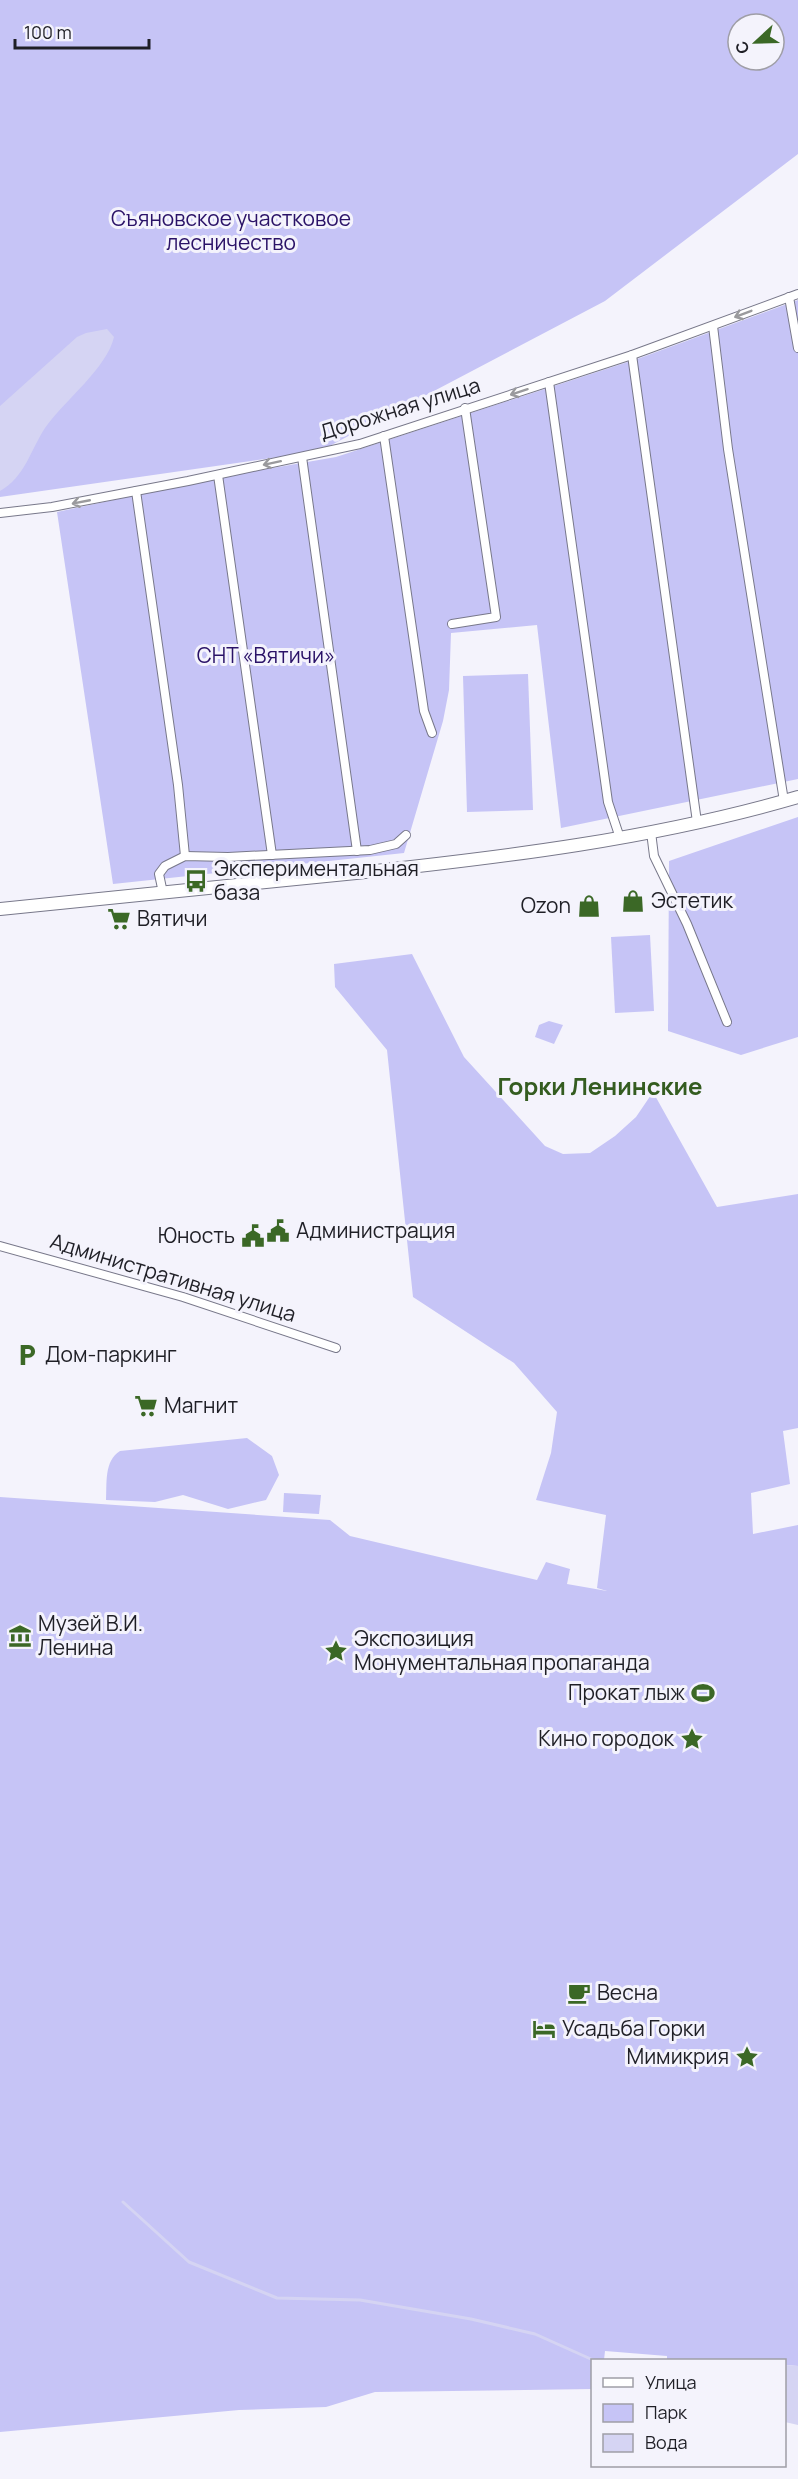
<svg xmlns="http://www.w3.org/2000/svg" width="798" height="2479" font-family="Manrope,sans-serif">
<rect width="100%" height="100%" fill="#f4f3fc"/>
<!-- green -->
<g fill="#c6c4f6" fill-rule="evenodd">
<path d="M0,0H798V154L605,301L320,451L0,497ZM738,24H774V60H738Z"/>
<path d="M798,300V779L561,828L537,625L451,633L449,690L443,721L404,853L113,884L57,512L226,476L336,457L640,358Z"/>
<path d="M528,674L533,810L467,812L463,676Z"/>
<path d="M798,817V1037L741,1055L668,1031L669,861Z"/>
<path d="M650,935L654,1011L615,1013L611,937Z"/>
<path d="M412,954L464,1057L545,1146L563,1154L590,1153L615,1136L636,1117L653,1092L717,1207L798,1194V1428L783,1431L790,1484L751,1493L753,1534L798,1525V2366L785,2365L784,2360H667V2356L605,2351L604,2360H592V2389L375,2392L326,2407L239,2410L0,2432V1497L330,1520L350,1536L537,1580L546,1562L570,1569L567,1584L607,1591L597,1588L606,1515L536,1500L551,1453L557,1412L514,1363L413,1297L387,1050L335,987L334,964Z"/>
<path d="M549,1021L563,1025L554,1044L535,1037L539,1025Z"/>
<path d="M247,1438L272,1456L279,1475L266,1500L228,1509L183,1495L155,1502L106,1500C107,1483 104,1461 120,1451Z"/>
<path d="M284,1493L321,1495L319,1514L283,1512Z"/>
</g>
<!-- water -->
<g fill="#d5d4f3">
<path d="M107,329L114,337C107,368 65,400 45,428C30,451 25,477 0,491V406L77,337L86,333Z"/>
<path d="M785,2365L798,2366V2425L785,2422Z"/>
</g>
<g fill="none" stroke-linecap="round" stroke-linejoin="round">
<!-- stream -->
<path stroke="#d5d4f3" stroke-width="3" d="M123,2202L189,2262L277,2298L360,2300L471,2319L535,2334L593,2360"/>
<!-- minor casing -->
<g stroke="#78788a" stroke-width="10">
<g id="minor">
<path d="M789,297L798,348"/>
<path d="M713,326L728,449L784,801"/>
<path d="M632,355L697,822"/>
<path d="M549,382L608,802L620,838"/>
<path d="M384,436L424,711L432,733"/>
<path d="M302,457L357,851"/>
<path d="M218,475L272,855"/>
<path d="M136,491L178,785L185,856"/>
<path d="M0,513L52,507L188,481L360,444L632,355L798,294"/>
<path d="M452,624L496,617L465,408"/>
<path d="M651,832L654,856L687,924L727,1022"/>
<path d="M163,893L159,874L165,866L185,856L228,857L370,850L396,844L406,835"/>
<path d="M0,1246L183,1297L336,1348"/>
</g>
</g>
<!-- secondary casing -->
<g stroke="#78788a" stroke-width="14">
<path id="secondary" d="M0,909C119,897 238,886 356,873C505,857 654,839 798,797"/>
</g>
<!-- minor -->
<use href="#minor" stroke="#fff" stroke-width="8"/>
<!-- secondary -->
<use href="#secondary" stroke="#fff" stroke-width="12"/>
</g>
<!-- one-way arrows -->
<defs><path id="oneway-shaft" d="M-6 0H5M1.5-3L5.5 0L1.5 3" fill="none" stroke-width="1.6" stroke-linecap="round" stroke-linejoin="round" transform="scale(1.5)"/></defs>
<g stroke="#9a9a9d">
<use href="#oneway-shaft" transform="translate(743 314) rotate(159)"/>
<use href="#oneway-shaft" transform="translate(519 392) rotate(162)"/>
<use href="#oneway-shaft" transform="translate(272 463) rotate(168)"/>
<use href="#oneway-shaft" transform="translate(81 502) rotate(169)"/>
</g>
<!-- icons -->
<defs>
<g id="bus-bare" transform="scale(1.8)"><path d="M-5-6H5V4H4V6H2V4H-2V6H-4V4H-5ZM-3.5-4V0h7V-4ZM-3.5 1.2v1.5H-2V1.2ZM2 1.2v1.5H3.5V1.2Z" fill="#3b6826" stroke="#f4f3fc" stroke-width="2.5" paint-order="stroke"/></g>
<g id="shop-bare" transform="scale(1.8)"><path d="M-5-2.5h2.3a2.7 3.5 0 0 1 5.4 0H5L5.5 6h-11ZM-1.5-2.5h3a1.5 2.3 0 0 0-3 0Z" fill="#3b6826" stroke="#f4f3fc" stroke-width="2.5" paint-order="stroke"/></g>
<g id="supermarket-bare" transform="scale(1.8)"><path d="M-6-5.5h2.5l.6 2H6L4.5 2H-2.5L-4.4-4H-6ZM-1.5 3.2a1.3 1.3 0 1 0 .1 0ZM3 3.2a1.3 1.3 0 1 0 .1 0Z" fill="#3b6826" stroke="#f4f3fc" stroke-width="2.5" paint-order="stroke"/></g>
<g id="civic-bare" transform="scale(1.8)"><path d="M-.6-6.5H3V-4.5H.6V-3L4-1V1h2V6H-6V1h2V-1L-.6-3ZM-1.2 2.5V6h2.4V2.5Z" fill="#3b6826" stroke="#f4f3fc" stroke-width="2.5" paint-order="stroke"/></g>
<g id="parking-bare" transform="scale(1.8)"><path d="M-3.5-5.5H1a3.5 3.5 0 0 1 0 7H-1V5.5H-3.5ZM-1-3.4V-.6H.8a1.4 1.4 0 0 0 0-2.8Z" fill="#3b6826" stroke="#f4f3fc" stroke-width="2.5" paint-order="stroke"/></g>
<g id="museum-bare" transform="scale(1.8)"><path d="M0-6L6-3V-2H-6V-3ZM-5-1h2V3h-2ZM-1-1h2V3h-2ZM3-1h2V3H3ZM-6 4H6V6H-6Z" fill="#3b6826" stroke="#f4f3fc" stroke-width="2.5" paint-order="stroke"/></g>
<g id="sight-bare" transform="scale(1.8)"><path d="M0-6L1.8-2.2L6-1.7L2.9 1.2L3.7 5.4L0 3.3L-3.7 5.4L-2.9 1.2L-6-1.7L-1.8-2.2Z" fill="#3b6826" stroke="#f4f3fc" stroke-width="2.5" paint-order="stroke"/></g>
<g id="stadium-bare" transform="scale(1.8)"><path d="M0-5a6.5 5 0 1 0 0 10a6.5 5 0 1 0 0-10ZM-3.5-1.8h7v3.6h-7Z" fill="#3b6826" stroke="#f4f3fc" stroke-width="2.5" paint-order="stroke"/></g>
<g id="cafe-bare" transform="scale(1.8)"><path d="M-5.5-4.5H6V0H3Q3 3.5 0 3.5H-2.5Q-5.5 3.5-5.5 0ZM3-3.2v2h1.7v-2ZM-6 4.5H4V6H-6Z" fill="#3b6826" stroke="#f4f3fc" stroke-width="2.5" paint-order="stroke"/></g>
<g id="hotel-bare" transform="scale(1.8)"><path d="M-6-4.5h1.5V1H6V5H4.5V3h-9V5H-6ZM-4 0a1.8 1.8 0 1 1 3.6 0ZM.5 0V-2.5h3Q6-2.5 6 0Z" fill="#3b6826" stroke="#f4f3fc" stroke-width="2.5" paint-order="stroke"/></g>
</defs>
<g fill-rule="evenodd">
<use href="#bus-bare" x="196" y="881"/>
<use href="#shop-bare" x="633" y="901"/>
<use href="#shop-bare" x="589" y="906"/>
<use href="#supermarket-bare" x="119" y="919"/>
<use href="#civic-bare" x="278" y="1231"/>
<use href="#civic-bare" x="253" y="1236"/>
<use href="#parking-bare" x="27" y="1355"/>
<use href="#supermarket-bare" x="146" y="1406"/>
<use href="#museum-bare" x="20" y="1636"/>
<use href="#sight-bare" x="336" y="1651"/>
<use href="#stadium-bare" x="703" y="1693"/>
<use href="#sight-bare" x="692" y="1739"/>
<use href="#cafe-bare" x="579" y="1993"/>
<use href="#hotel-bare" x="544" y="2029"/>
<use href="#sight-bare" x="747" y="2057"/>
</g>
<g text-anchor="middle" stroke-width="6" stroke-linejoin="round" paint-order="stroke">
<!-- park labels -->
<g font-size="21" fill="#2a1267" stroke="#f4f3fc">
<text x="231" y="226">Съяновское участковое<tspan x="231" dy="24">лесничество</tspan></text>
<text x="266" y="663">СНТ «Вятичи»</text>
</g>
<!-- street labels -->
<g font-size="21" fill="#1f1f26" stroke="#f4f3fc">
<text transform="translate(400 409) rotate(-17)" y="7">Дорожная улица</text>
<text transform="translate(173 1278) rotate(17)" y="7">Административная улица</text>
</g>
<!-- poi labels -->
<g font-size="21" fill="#1f1f26" stroke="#f4f3fc" text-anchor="start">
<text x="214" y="876">Экспериментальная<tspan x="214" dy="24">база</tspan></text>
<text x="651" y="908">Эстетик</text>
<text x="571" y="913" text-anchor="end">Ozon</text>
<text x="137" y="926">Вятичи</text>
<text x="296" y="1238">Администрация</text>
<text x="235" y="1243" text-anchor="end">Юность</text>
<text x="45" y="1362">Дом-паркинг</text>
<text x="164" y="1413">Магнит</text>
<text x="38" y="1631">Музей В.И.<tspan x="38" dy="24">Ленина</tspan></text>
<text x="354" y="1646">Экспозиция<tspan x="354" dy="24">Монументальная пропаганда</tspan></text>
<text x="685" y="1700" text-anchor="end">Прокат лыж</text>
<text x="674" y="1746" text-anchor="end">Кино городок</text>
<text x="597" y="2000">Весна</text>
<text x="562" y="2036">Усадьба Горки</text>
<text x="729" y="2064" text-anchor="end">Мимикрия</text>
</g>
<!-- quarter labels -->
<g font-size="24" font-weight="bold" fill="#345c20" stroke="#f4f3fc">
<text x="600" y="1095">Горки Ленинские</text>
</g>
</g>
<!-- legend -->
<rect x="591" y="2359" width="195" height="108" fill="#f4f3fc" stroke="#9f9ea6" stroke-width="1.5"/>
<rect x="603" y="2378" width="30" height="9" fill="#ffffff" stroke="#9f9ea6" stroke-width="1.5"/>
<text x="645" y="2389" font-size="18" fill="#1f1f26">Улица</text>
<rect x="603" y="2404" width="30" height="18" fill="#c6c4f6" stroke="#9f9ea6" stroke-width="1.5"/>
<text x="645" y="2419" font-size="18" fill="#1f1f26">Парк</text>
<rect x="603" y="2434" width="30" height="18" fill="#d5d4f3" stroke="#9f9ea6" stroke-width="1.5"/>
<text x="645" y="2449" font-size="18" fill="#1f1f26">Вода</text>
<!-- north arrow -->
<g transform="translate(756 42) rotate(248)"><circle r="28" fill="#f4f3fc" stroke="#9f9ea6" stroke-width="1.5"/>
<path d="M0-4.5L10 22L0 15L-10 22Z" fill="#3b6826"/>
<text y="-9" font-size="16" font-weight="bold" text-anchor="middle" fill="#1f1f26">С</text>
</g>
<!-- scale -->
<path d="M15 39v9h134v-9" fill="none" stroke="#1f1f26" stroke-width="3"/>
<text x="24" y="39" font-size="18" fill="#1f1f26" stroke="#f4f3fc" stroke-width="4.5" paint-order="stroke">100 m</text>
</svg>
